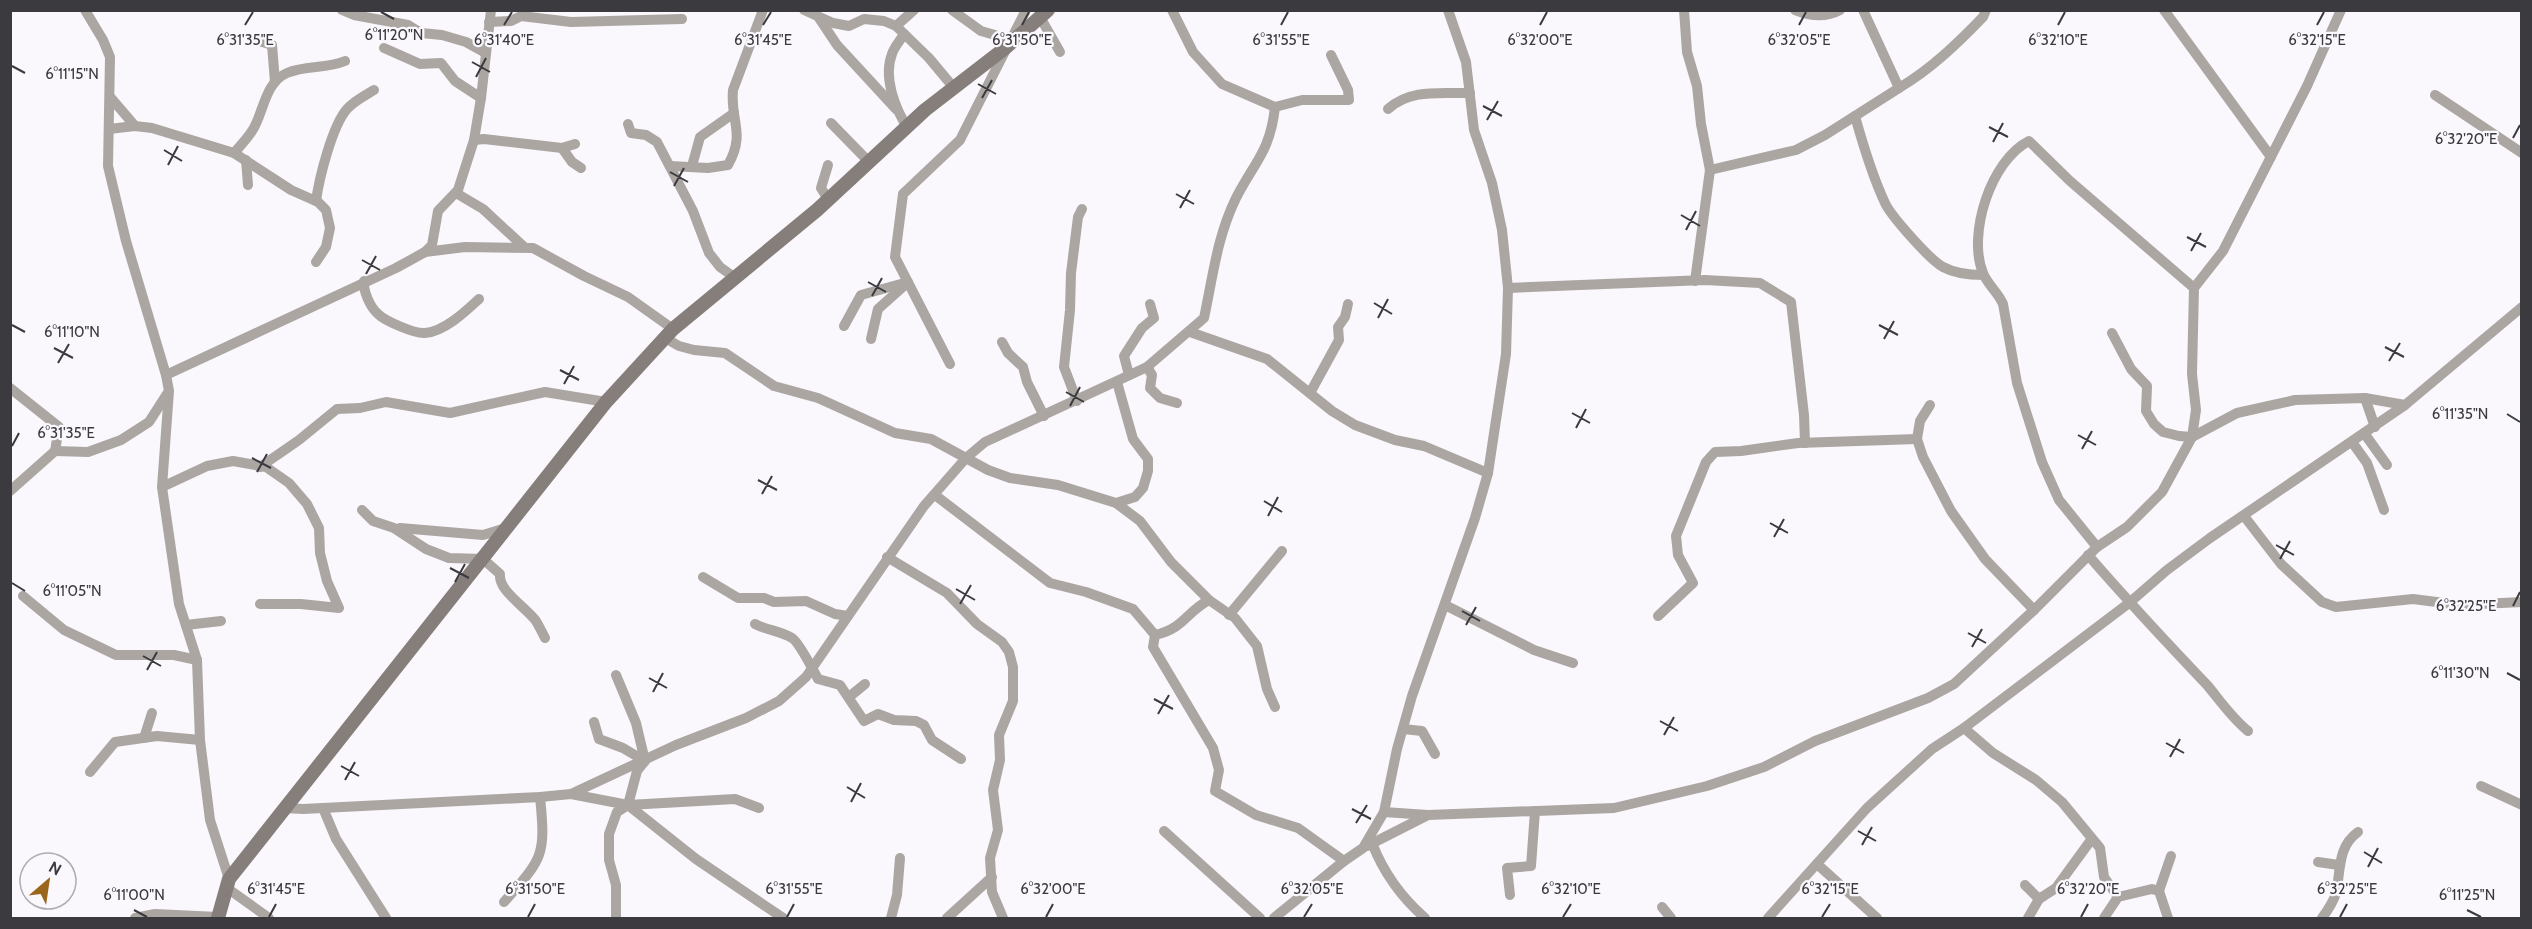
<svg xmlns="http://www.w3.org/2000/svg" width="2532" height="929" font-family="Cabin,sans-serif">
<rect width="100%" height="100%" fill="#faf8fd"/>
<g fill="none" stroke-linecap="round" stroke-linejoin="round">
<!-- street -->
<g stroke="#aca6a3" stroke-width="10">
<path d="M85,10L103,40L110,57L108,166L126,241L166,375L169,391L162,487L179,604L197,660L200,740L210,820L229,879"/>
<path d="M342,10L354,15L408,25L421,33L442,35L466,42L486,53"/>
<path d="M804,10L833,23L849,26L864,19L884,21L896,26L929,58L954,88"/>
<path d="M952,10L981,31L995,35L1004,49"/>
<path d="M1172,10L1193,52L1222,84L1275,107L1302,100H1349L1348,90L1331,55"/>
<path d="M1684,10L1687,52L1697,86L1701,124L1710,170"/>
<path d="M1795,10C1810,16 1825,18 1840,10"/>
<path d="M1863,10L1899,88L1855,116C1863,145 1872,175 1885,203C1891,216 1930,260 1943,267C1956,274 1969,275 1983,275"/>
<path d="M2164,10L2271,157"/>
<path d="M1040,17L1060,52"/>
<path d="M819,18L837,45L896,109"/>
<path d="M489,22L511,21L521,16L571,22L682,19"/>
<path d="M896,26L914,10"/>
<path d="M904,34C900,41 894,47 892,54C883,77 895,108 907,127"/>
<path d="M256,40L272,45L275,82"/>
<path d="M384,48L420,64L441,63L455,81L481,98"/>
<path d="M1899,88C1931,69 1957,44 1983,17L1986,10"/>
<path d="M2435,95L2522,153"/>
<path d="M111,98L135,126"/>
<path d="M1388,109C1411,88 1442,94 1470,93"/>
<path d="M831,123L869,162"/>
<path d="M628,124L631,133L646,135L657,142L693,211L709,253L720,267L734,277"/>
<path d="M109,129L135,126L152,128L234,153L291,190L318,202L326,210L330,228L326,247L316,262"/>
<path d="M474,140L484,139L562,148L575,144"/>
<path d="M562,148L572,162L581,168"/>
<path d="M234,153C240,146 247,139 252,131C264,113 264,83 287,73C306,65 326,69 345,61"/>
<path d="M246,160L248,185"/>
<path d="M828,165L821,188L828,199"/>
<path d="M670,166L708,168L728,165C746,133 730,121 733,90L763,10"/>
<path d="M692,166L700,137L734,113"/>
<path d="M456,193L483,209L523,246"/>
<path d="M316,201C319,179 332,126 347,109C354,101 364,96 374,90"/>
<path d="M425,252L432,245L438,211L458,190L474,140L481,98L491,10"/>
<path d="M364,281C363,291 370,307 378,314C385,321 415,334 425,333C444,332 466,311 479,299"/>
<path d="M1695,281L1710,170L1796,150L1825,135L1855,116"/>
<path d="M1508,288L1705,280L1760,283L1791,302L1804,415L1805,443"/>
<path d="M844,326L861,295L908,282"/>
<path d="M1190,332L1267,359L1332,411L1355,425L1395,440L1424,446L1488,473"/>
<path d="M2112,333L2131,369L2147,386L2146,411L2154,424L2163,432L2179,436L2192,437L2237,413L2295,400L2365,398L2405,405"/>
<path d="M665,338L679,346L694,350L725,353L774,386L818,398L895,433L931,439L988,470L1010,478L1058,485L1116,503L1140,521L1171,562L1209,600L1235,618L1257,646L1267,689L1275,707"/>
<path d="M871,339L878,309L906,284"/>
<path d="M1002,342L1008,353L1023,367L1027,382L1044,416"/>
<path d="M950,364L895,257L903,194L960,140L1026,10"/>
<path d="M1147,367L1152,375L1150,388L1160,398L1177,403"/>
<path d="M166,375L396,268L425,252L465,247L533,248L584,276L628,297L673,329"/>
<path d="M1129,375L1124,356L1142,328L1154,318L1150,304"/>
<path d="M10,388L59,427L55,451L10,491"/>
<path d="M1310,393L1339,340L1338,327L1345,317L1348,304"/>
<path d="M2365,398L2375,427"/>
<path d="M1077,401L1064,367L1070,310L1071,273L1078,217L1082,209"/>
<path d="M1930,405L1920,421L1917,439L1923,457L1951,511L1985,559L2034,610"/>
<path d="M2364,433L2387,465"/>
<path d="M2352,442L2367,463L2384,510"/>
<path d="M55,451L88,452L121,440L149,422L167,394"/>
<path d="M260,467L299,440L337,409L360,408L386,402L450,413L545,392L606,402"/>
<path d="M162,487L207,466L233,461L266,467L289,483L307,504L319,528L320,553L327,581L339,608L301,604H260"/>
<path d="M935,495L1050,583L1086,592L1133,609L1155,635"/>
<path d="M1116,503L1135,497L1143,488L1148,471V459L1133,439L1117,382"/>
<path d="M362,510L373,521L394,528L426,549L449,558L483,559L500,574C498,591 526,607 536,621C539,626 542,632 545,638"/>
<path d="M2244,516L2281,564L2322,602L2336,607L2413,599L2460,605L2522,602"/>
<path d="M400,528L483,535L509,527"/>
<path d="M2097,547L2059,500L2042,462L2017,383L2003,304C1998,292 1987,284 1983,273C1967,234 1991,160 2029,141L2070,181L2194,288"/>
<path d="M2088,555C2127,600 2167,643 2208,686C2221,702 2232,718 2248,731"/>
<path d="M887,557L947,593L977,624L1002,642L1009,652L1013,667V701L999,735L1000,760L993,790L998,830L990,858L992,892L1003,918"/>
<path d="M703,577L738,598H764L774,602L806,601L835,614L848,616"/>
<path d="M23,596L64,630L116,655H174L197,660"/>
<path d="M1209,600C1186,612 1185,628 1155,635L1153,647L1213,748L1219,770L1215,791L1256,815L1298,828L1344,861"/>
<path d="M1445,605L1534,650L1573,663"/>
<path d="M1229,615L1282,551"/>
<path d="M1658,616L1693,583L1678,555L1676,536L1706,462L1715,452L1741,451L1798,443L1917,439"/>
<path d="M755,624C769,631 781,631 792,638C799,642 813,670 818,679L840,685L864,721L878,714L894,720L916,721L924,725L932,740L961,759"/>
<path d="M186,625L221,621"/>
<path d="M616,675L636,723L645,761L637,771L628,805L617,812L609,834V860L616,885V918"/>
<path d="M849,697L865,684"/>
<path d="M594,722L599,739L623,748L645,761"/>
<path d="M1964,728L1993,753L2036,780L2062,802L2100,848L2104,877L2118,897"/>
<path d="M1403,729L1422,731L1435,754"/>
<path d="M144,738L152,713"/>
<path d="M90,772L115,742L157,736L200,740"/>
<path d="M2481,786L2522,805"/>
<path d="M571,794L628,805L735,799L759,808"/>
<path d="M628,805L696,859L783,918"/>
<path d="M284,808L303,809L540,797L571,794L676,745L746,718L779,701L806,677L924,506L966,458L985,442L1147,367L1204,318C1213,276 1217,237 1236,198C1255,161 1270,152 1275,107"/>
<path d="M323,808L336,839L386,918"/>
<path d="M1384,812L1428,815L1614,808L1707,786L1764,767L1815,741L1928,698L1954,684L2034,610L2097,547L2127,527L2162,492L2192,437L2196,410L2192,374L2194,288L2223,251L2307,86L2341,10"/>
<path d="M1164,831L1260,918"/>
<path d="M1372,843C1384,874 1401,897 1425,918"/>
<path d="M1367,846L1428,815"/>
<path d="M2318,862L2339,865"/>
<path d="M1817,864L1877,918"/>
<path d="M2025,885L2039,899"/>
<path d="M227,888L269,918"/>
<path d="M2159,891L2171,856"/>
<path d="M1510,895L1507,868L1531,866L1535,811"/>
<path d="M504,902C543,858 546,856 540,797"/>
<path d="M1662,907L1671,918"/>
<path d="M135,918L155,914L218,917"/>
<path d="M891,918L897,895L900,858"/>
<path d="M947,918L992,877"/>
<path d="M1274,918L1344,861L1363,848L1384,812L1397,749L1412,696L1475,518L1488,473L1506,354L1508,288L1502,230L1492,183L1474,130L1466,62L1448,10"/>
<path d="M1768,918L1867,808L1932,749L1964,728L2129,603L2167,570L2210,538L2405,405L2522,307"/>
<path d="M2028,918L2039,899L2056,888L2091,840"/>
<path d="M2104,918L2118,897L2152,889L2159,891L2168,918"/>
<path d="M2322,918C2328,910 2333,903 2336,893C2341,871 2337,847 2358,832"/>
</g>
<!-- secondary -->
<path stroke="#867e7a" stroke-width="14" d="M218,918L229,879L606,402L673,329L817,210L925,110L1004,49L1048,10"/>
</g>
<!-- ticks -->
<path fill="none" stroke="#3b3a3e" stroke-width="2" d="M381,12L394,19M245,25L253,12M504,25L512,12M763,25L771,12M1022,25L1029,12M1281,25L1288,12M1540,25L1547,12M1799,25L1806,12M2058,25L2065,12M2317,25L2324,12M472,62L490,72M12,66L25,73M476,77L486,58M978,84L996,94M982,98L992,80M1483,106L1502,116M1487,120L1498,101M1989,127L2008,137M2513,138L2520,125M1993,142L2003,123M164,150L182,161M168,165L178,146M670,172L688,182M674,186L684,168M1176,194L1194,204M1180,208L1190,190M1681,215L1700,226M1686,230L1696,211M2187,237L2206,247M2191,251L2201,233M362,260L380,270M366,274L376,256M868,282L886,292M872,296L882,278M1374,303L1392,314M1378,318L1388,299M12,325L25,332M1879,325L1898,335M1884,339L1894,321M2385,347L2404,357M54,348L73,358M2389,361L2400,343M58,363L69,344M560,370L579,380M564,384L574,366M1066,392L1084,402M1070,406L1080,387M1572,413L1590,423M2507,414L2520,422M1576,428L1586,409M2078,435L2096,445M12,446L19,433M2082,449L2092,431M252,458L271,468M257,472L267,454M758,480L777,490M762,494L772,476M1264,501L1282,512M1268,516L1278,497M1770,523L1788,533M1774,537L1784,519M2276,545L2294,555M2280,559L2290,541M450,568L469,578M455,582L465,564M12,583L25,591M956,589L975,600M960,604L971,585M2513,606L2520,592M1462,611L1480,621M1466,625L1476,607M1968,633L1986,643M1972,647L1982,629M143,656L161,666M147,670L157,652M2507,673L2520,680M649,678L667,688M653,692L663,673M1154,699L1173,709M1158,714L1169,695M1660,721L1678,731M1664,735L1674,717M2166,743L2184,753M2170,757L2180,739M341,766L359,776M345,780L355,762M847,787L865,798M851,802L861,783M1352,809L1371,819M1356,823L1367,805M1858,831L1876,841M1862,845L1872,827M2364,852L2382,863M2368,867L2378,848M134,910L147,917M2467,910L2481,917M269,917L276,904M528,917L535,904M787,917L794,904M1046,917L1053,904M1304,917L1312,904M1563,917L1571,904M1822,917L1830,904M2081,917L2088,904M2340,917L2347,904"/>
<g font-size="15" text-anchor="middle" fill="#3b3a3e" stroke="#faf8fd" stroke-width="4.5" stroke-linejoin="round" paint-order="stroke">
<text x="394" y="40">6°11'20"N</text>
<text x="245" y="45">6°31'35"E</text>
<text x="504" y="45">6°31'40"E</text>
<text x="763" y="45">6°31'45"E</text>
<text x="1022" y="45">6°31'50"E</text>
<text x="1281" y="45">6°31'55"E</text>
<text x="1540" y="45">6°32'00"E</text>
<text x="1799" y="45">6°32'05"E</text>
<text x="2058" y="45">6°32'10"E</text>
<text x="2317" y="45">6°32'15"E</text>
<text x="72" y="79">6°11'15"N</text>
<text x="2466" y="144">6°32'20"E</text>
<text x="72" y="337">6°11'10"N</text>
<text x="2460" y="419">6°11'35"N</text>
<text x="66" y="438">6°31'35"E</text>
<text x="72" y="596">6°11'05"N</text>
<text x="2466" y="611">6°32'25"E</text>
<text x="2460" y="678">6°11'30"N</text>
<text x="276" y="894">6°31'45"E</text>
<text x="535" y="894">6°31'50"E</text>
<text x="794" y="894">6°31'55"E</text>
<text x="1053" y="894">6°32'00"E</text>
<text x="1312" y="894">6°32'05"E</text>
<text x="1571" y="894">6°32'10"E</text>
<text x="1830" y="894">6°32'15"E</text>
<text x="2088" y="894">6°32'20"E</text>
<text x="2347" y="894">6°32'25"E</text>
<text x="134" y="900">6°11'00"N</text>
<text x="2467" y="900">6°11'25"N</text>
</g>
<!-- border -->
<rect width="2532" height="929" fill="none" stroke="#3b3a3e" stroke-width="24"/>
<!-- north arrow -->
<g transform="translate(48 881) rotate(29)"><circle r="28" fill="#faf8fd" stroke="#aeacb1" stroke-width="1.5"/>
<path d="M0-4.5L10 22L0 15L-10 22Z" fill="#99661b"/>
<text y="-9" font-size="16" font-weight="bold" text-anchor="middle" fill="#3b3a3e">N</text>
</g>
</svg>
